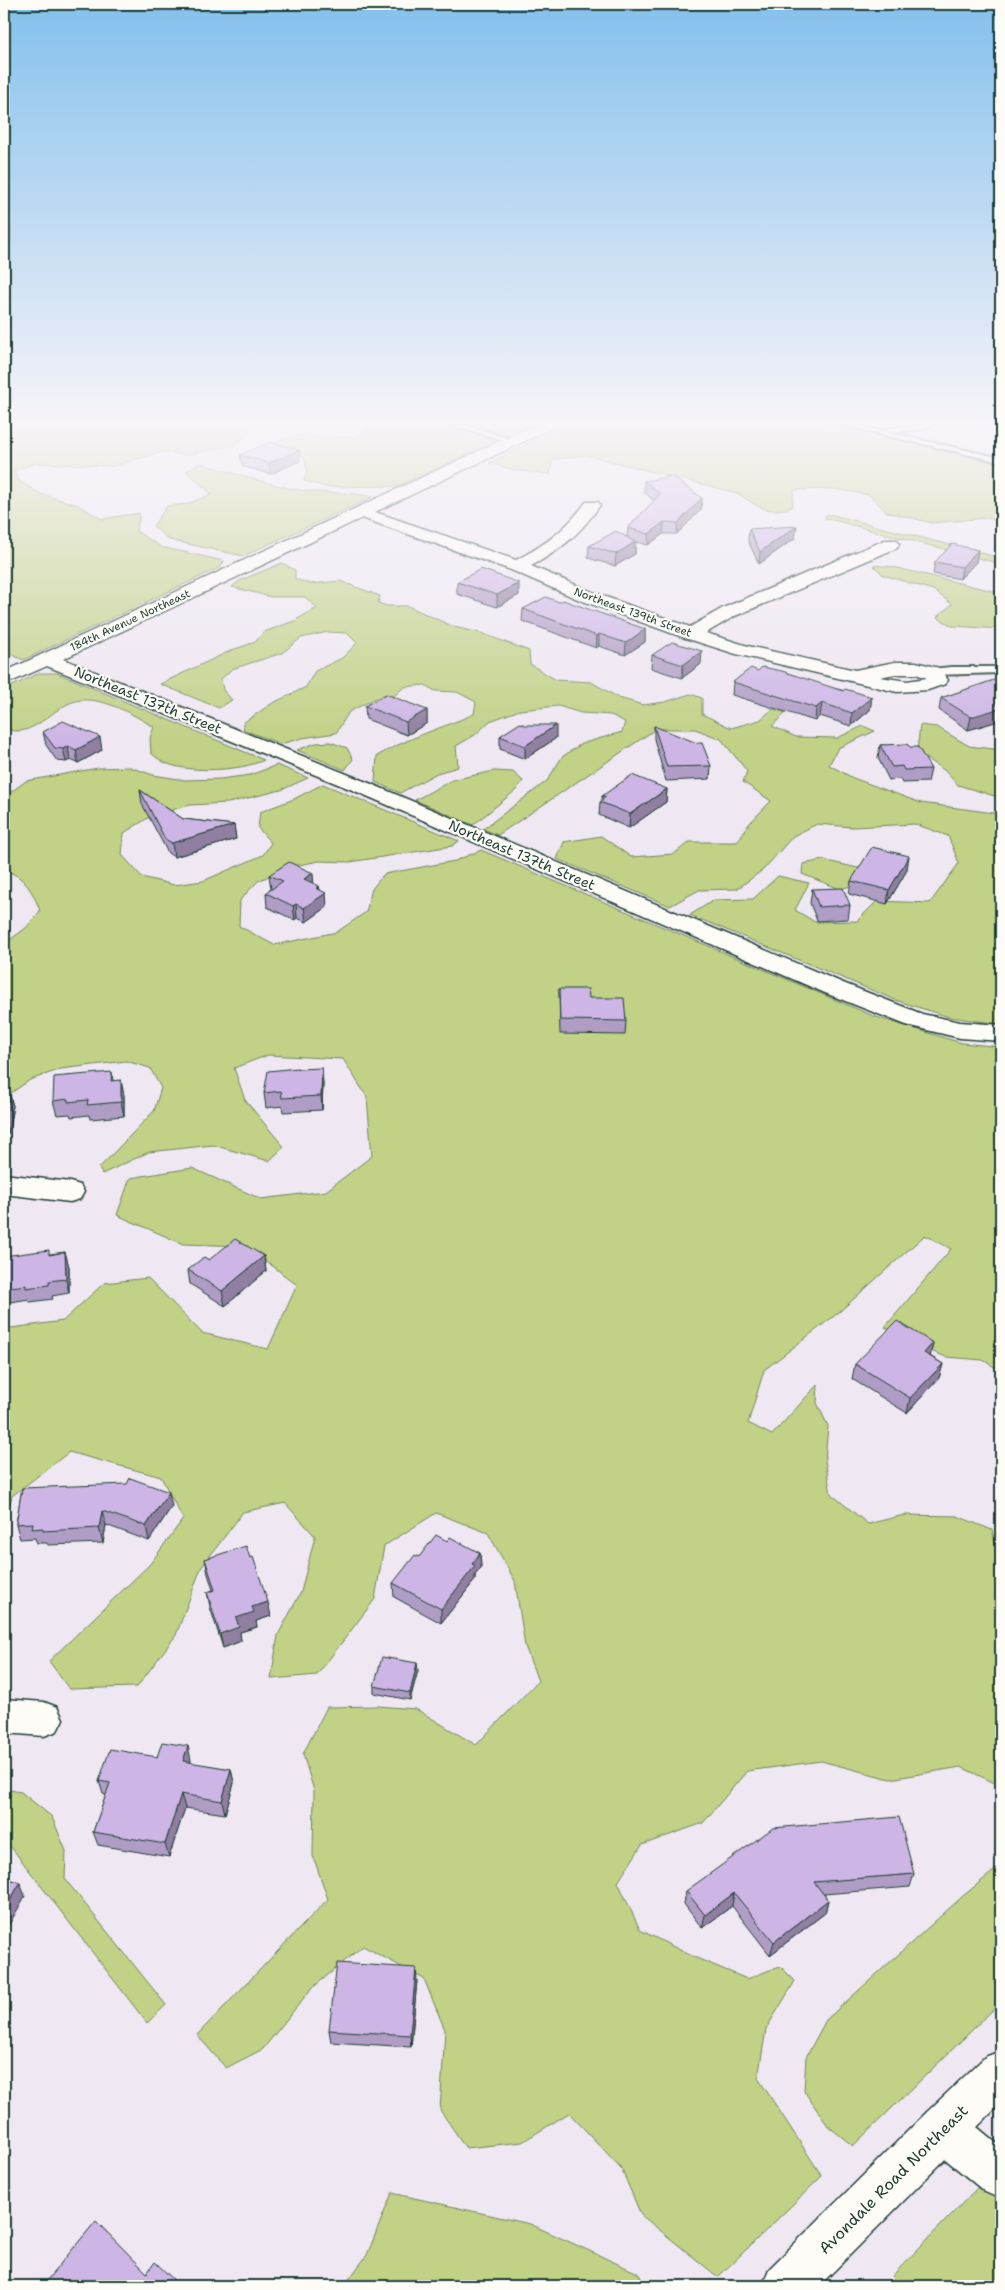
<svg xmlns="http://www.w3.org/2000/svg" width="1005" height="2290" font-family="'Shantell Sans',sans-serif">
<rect width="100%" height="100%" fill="#efe7f2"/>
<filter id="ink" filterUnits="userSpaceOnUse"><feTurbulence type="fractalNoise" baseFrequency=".02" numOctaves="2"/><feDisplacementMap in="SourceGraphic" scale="10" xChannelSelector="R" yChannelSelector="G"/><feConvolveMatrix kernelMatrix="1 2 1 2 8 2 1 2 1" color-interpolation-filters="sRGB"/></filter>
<g filter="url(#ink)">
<!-- green -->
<g fill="#c1d186" stroke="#70875d">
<path d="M4,421H171C187,437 207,422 223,421C236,421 250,421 263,421L234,445L197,453L184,455L163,452L113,466L36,463L14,471L19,481L41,494L78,505L102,519L140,513L136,531L161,547L224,561L221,567L23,660L4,651Z"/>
<path d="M369,421H425L493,440L495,442L397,486L326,487L304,481L307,470L304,457L271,445L286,438L304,434L329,438L354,437L368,431Z"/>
<path d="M457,421H548L518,436L508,435Z"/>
<path d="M574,421H814L1001,464V521L986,518L932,523L887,512L869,495L833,489L794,490L792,507C767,515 758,507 737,493L586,455L552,460L550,474L518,471L489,463Z"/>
<path d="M200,463C235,473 269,485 305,491C328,494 352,491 373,497L243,556L169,540L153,526L167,506L187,504L212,494L186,471Z"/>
<path d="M829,514L1001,558V564L825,518V516Z"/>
<path d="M282,563L295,570V579L310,584L340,581L380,596L378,603L387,606H408L454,627L481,633L529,651L530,664L556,680L591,682L619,698L643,705L665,702L690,694L702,698V714L731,728L760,720L773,709L786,713L772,726L796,737L837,738L863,726L875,731L838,748L829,765L853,778L921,803L1001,814V1024L949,1017L898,1001L690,915L714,900L753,899L778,876L809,883L795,910L815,922L857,921L877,901L930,903L959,863L948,836L915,824L852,827L817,824L793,836L764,869L737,889L699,890L670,906L557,859L564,842L601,836L631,857L674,854L689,842H737L749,824L771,801L743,782L747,771L721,739L695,729H656L498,835L483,829L547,781L562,757L581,744L622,732L625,722L611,715L581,713L558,706L520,710L490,721L475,735L456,746L458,767L437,773L400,793L375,782L377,756C407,738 442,728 474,714L476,702L457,692L435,691L425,685L404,687L393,697L376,698L349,712L336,733L302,738L281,744L244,730L243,723L271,704L306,687L315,671L342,658L357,643L347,633L328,632L301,638L282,653L232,669L221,679L223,690L232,700L219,708L160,684L232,650L255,642L264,632L294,621L317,608L305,597H271L232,587L239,581Z"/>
<path d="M873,565L893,567L1001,593V629L952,626L937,617L952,604L933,590L883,575Z"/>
<path d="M39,673H57L264,760C241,771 192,773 168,764C162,762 156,757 151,753L150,738L154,727C134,715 101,695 76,701C51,707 33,741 4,728V690Z"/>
<path d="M920,725L937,727L969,746L1001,750V798L958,785L944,770L917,753Z"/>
<path d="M330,742L347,748L353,759L345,770L297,750L316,743Z"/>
<path d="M277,765L308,778L281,790L228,803L190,805L151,816L124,833L122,855L142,877L174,885L203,881L263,855L271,843L258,828L260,812L294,799L323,784L459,841L452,846L350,862L319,861L289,867L258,881L240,900L239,926L274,945L337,932L366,912L372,889L384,874L455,861L481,850L876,1017L962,1043L1001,1047V1371L983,1360L946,1357L911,1343L885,1327L951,1249L925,1235L838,1313L764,1370L748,1423L772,1435L818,1384L817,1403L828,1426L825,1460L831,1494L868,1524L904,1515L957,1516L992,1530L1001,1565V1786L961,1767L890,1779L821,1761L747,1771L703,1823L642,1845L618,1882L640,1930L694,1957L747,1979L780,1966L795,1981L766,2029L758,2078L822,2176L718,2277L641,2215L621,2168L569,2113L522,2142L466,2148L440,2110L445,2030L424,1979L363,1946L311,1989L263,2049L226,2068L197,2035L328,1899L313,1856L314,1791L303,1754L327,1707L378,1706L416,1709L476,1745L538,1681L525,1646L515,1581L488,1533L436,1513L384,1546L375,1599L317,1675L271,1679L278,1635L301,1592L315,1536L285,1503L243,1512L201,1568L176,1635L137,1687L69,1689L49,1661L150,1564L183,1519L161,1477L69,1452L12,1496L4,1527V1329L63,1321L104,1283L148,1278L202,1333L268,1349L297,1285L247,1246L183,1244L117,1215L130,1178L192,1168L261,1199L326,1191L372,1156L367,1097L343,1059L268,1055L234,1068L245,1100L284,1147L269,1161L213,1145L149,1152L102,1174L99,1168L154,1111L161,1088L150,1068L126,1061L61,1069L30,1080L11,1093L4,1089V944L26,928L40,911C33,891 24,876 4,870V797L26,781L98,768L130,767L153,775L185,780L220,779L250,775Z"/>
<path d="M494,771L513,772L523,781L516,790L473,825L415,800L452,780Z"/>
<path d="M823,860L862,869L851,886L840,889L802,874L803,864Z"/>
<path d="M4,1789L21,1792L52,1817L66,1851L65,1879L166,2005L147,2023L11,1847L4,1849Z"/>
<path d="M1001,1865V2002L853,2146L828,2126L804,2091L806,2057L826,2020L963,1896Z"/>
<path d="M980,2185L1001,2202V2286H902L892,2276Z"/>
<path d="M392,2193L530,2224L638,2273L646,2286H344L367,2255Z"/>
</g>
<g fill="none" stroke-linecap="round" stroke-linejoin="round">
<!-- service casing -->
<g stroke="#1f3d34" stroke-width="4">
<g id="service">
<path d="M438,421H451L518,441L514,443Z"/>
<path d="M824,421H838L1001,458V462Z"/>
<path d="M928,421H937L923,429L888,432L884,430L888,428L921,425Z"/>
<path d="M951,667H1001V673L932,675L927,672L932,669Z"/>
</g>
</g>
<!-- minor casing -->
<g stroke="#1f3d34" stroke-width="3">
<g id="minor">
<path d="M543,421H563L561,424L375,512L516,560C545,545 567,529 586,502H598L600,505C581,533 561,550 531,566L592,592L690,627L723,608L885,540H897L899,544L897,548L735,616L706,633L748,646L855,670L895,662H916L939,668L948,680L945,684L928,690L897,692L736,654L685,638L580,600L511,570L362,518L63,659L369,783L843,983L922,1014L960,1022L1001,1025V1041L960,1038L906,1025L825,993L355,791L47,666L4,685V672ZM895,674H916L927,678L907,681L880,677Z"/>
<path d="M4,1174L70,1182L80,1185L84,1192L80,1199L70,1202L4,1194Z"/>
<path d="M4,1699L44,1702L57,1707L63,1719L57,1731L44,1736L4,1733Z"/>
<path d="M943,2105L959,2112L1001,2147V2199L985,2192L927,2144L920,2128L927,2112Z"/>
</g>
</g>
<!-- secondary casing -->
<g stroke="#1f3d34" stroke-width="3">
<path id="secondary" d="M1001,2051V2103L819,2286H762L769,2269L927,2112L985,2057Z"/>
</g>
<!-- service -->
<use href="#service" fill="#fdfcf7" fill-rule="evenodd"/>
<!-- minor -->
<use href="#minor" fill="#fdfcf7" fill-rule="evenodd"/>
<!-- secondary -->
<use href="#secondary" fill="#fdfcf7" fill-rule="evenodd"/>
</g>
<!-- wall -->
<g fill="#b09dc5" stroke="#1f3d34">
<path d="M240,455L300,461L270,474L242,466Z"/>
<path d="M644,481L702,498L701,510L677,534H663L648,545L635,542V554L615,566L588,558L589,546L627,537L628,528L654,501L644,492Z"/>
<path d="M749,529L795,538L759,564L748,541Z"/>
<path d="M978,550L976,562L960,579L933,574L935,562Z"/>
<path d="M457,582L519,595L497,607L457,594Z"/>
<path d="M559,602L645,629V642L625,655L599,646L596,648L522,621L523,609Z"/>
<path d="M652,655L701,664L682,678L651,668Z"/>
<path d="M1001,670V715L999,716L998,721L968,730L939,710L941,698L1000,678Z"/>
<path d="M758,671L872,697L870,710L851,726L820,716L815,721L732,695L733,682Z"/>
<path d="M365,706L427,710V723L407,735L366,719Z"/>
<path d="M654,726L711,766L710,779L666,781L654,739Z"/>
<path d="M43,732L102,750L78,763L70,760L66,762L57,761L46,745Z"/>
<path d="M500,736L556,738L525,759L500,749Z"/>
<path d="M880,745L910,747L931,769L928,782L902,783L900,779L889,780L878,758Z"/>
<path d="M667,789L666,802L629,828L599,815L600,802L602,800V796Z"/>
<path d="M140,790L183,819L234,825L236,839L174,857L168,853L142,804Z"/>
<path d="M907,870L887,904L849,894L851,881Z"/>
<path d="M269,875L314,884L319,886L320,890L327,907L306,922L297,918L295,920L267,907L266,893L271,889Z"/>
<path d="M812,889L850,905L848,919L817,921L810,903Z"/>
<path d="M559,989L589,998L626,1021L625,1035L560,1034Z"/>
<path d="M298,1069L323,1083L322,1110L283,1112L282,1106L266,1108L264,1093Z"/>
<path d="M112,1072L113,1081L124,1095V1116L90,1119L89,1115L71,1117L70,1114L57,1115L53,1101Z"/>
<path d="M4,1092H9L13,1106L8,1134H4Z"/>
<path d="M65,1252L69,1267V1293L52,1296L53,1299L30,1302L29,1299L4,1303V1256L50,1254Z"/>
<path d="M264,1256L266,1271L225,1306L190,1284L188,1270L209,1260Z"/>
<path d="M933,1343L930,1356L943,1364L939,1378L907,1413L852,1379L855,1364Z"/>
<path d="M22,1488L172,1506L149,1541L106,1525L103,1543L48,1545L47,1543H37L35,1538L20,1539L16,1524Z"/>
<path d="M447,1541L480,1553L481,1568L475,1575V1580L441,1623L394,1597L393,1583Z"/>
<path d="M250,1558L271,1616L256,1621L257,1627L240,1632L241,1641L223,1648L210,1607L207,1592L213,1590L208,1574L205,1559Z"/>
<path d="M418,1670L410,1700L374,1693V1686Z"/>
<path d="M157,1757L191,1760L190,1763L231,1769L234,1783L225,1814L185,1808L169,1857L98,1845L93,1832L106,1795L103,1794L99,1781Z"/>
<path d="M914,1874L910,1887L824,1894L828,1900L825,1913L770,1955L732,1906L702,1928L684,1904L686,1891Z"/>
<path d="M417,1980L411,2047L331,2042L329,2030Z"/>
</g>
<!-- shaded-wall -->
<g fill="#907fa0" stroke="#1f3d34">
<path d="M299,450L300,461L270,474L269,463Z"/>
<path d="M702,498L701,510L677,534L678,523Z"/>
<path d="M664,522L663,534L648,545L649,534Z"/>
<path d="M797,526L795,538L759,564L760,552Z"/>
<path d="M635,542V554L615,566L616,554Z"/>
<path d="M978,550L976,562L960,579L962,567Z"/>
<path d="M519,583V595L497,607V595Z"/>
<path d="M645,629V642L625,655L626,643Z"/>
<path d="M599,634V646L596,648L597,636Z"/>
<path d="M702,651L701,664L682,678L683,665Z"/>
<path d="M872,697L870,710L851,726L852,713Z"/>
<path d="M822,703L820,716L815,721L816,708Z"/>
<path d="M1001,703V715L999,716L998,721L968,730L971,717Z"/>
<path d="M427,710V723L407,735L406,722Z"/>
<path d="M556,725V738L525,759V746Z"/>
<path d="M100,737L102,750L78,763L76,750Z"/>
<path d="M68,746L70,760L66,762L63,749Z"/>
<path d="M667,789L666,802L629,828L630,814Z"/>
<path d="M234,825L236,839L174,857L172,843Z"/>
<path d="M909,856L907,870L887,904L889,890Z"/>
<path d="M313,873L314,887L304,879Z"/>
<path d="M319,886L320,897L326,893L327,907L306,922L304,908L316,888Z"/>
<path d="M296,904L297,918L295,920L293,906Z"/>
<path d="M322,1068L323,1083L322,1110L321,1096Z"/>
<path d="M121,1080L124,1095V1116L121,1102Z"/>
<path d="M9,1092L13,1106L8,1134L4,1119Z"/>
<path d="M65,1252L69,1267V1293L66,1279Z"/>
<path d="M264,1256L266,1271L225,1306L222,1291Z"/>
<path d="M933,1343L930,1358L924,1353Z"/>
<path d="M943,1364L939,1378L907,1413L910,1398Z"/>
<path d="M169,1492L172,1506L149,1541L146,1526Z"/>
<path d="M102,1511L106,1525L103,1543L99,1528Z"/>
<path d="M480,1553L481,1568L475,1575V1580L441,1623V1609Z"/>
<path d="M268,1602L271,1616L256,1621L257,1627L240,1632L241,1641L223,1648L220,1634L236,1618L252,1607Z"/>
<path d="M417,1663L418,1670L410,1700V1693Z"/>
<path d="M188,1746L191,1760L186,1775L183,1761Z"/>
<path d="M231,1769L234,1783L225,1814L222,1801Z"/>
<path d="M181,1794L185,1808L169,1857L165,1844Z"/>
<path d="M20,1883L25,1896L4,1934V1911Z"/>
<path d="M734,1893L732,1906L702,1928L705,1915Z"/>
<path d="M828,1900L825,1913L770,1955L774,1942Z"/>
<path d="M416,1968L417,1980L411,2047L410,2035Z"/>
<path d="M176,2282L178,2286H173Z"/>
</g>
<!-- building -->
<g fill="#cdb6e5" stroke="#1f3d34">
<path d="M270,442L299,450L269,463L240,455Z"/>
<path d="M672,476L702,498L678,523L664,522L649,534L628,528L660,494L644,481Z"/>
<path d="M797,526L760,552L749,529Z"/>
<path d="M616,531L635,542L616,554L589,546Z"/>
<path d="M952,544L978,550L962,567L935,562Z"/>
<path d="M481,569L519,583L497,595L457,582Z"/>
<path d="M546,597L559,602L563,600L645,629L626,643L599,634L597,636L523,609Z"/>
<path d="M672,642L702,651L683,665L652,655Z"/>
<path d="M762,667L782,671L843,691L845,689L872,697L852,713L822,703L816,708L733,682L751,668L758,671Z"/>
<path d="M1001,672V703L996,705L1001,708L971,717L941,698L1000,678Z"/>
<path d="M386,694L427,710L406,722L365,706Z"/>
<path d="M63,721L100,737L76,750L68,746L63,749L55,748L43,732Z"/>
<path d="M520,723L525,725H556L525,746L500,736Z"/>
<path d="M654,726L697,743H702L711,766L667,767Z"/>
<path d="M907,744L910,747H918L931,769L904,770L902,766L892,767L880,745Z"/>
<path d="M632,775L667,789L630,814L600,802L606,797L602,796Z"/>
<path d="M140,790L183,819L234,825L172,843L165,839Z"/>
<path d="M872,847L909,856L889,890L851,881Z"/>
<path d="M289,862L313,873L304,879L319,886L316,888L326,893L304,908L296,904L293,906L266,893L283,881L269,875Z"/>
<path d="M843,888L850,905L819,907L812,889Z"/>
<path d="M559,989H588L589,998H624L626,1021L560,1020Z"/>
<path d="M298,1068V1069L322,1068L321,1096L282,1098L281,1091L264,1093L268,1071Z"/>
<path d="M112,1072L111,1081L121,1080V1102L87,1105L88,1100L68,1102V1099L53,1101L54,1077Z"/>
<path d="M4,1092H9L4,1119Z"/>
<path d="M235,1239L264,1256L222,1291L188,1270L204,1257L209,1260Z"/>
<path d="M49,1250V1255L65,1252L66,1279L49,1281V1285L26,1288V1285L4,1288V1256Z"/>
<path d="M897,1321L933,1343L924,1353L943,1364L910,1398L855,1364Z"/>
<path d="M130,1478L169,1492L146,1526L102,1511L99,1528L43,1531V1528L32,1529L33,1523L16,1524L22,1488L127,1484Z"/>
<path d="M436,1535L447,1541L450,1537L480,1553L472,1564L475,1566L441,1609L393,1583L415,1555L419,1557Z"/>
<path d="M246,1546L250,1558L253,1557L268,1602L252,1607L254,1612L236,1618L239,1627L220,1634L207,1592L215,1590L205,1559Z"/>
<path d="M382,1657L417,1663L410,1693L374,1686Z"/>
<path d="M162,1742L188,1746L183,1761L231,1769L222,1801L181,1794L165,1844L93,1832L110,1783L99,1781L110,1749L157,1757Z"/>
<path d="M899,1817L914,1874L814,1882L828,1900L774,1942L734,1893L705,1915L686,1891L773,1828Z"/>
<path d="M4,1877L20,1883L4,1911Z"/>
<path d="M337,1963L416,1968L410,2035L329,2030Z"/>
<path d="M96,2221L147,2273L155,2262L176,2282L173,2286H42Z"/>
</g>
</g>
<!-- sky -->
<linearGradient id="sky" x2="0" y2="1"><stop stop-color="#84c0ec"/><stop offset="0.57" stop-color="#f8f4f9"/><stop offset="1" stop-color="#f8f4f9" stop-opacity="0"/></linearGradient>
<rect width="1005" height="742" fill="url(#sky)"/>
<g text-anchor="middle" stroke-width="4.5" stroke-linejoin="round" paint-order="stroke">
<!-- far-street labels -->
<g font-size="11" fill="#1f3d34" stroke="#fdfcf7">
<text transform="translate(633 612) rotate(20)" y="4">Northeast 139th Street</text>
<text transform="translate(130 620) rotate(-25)" y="4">184th Avenue Northeast</text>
</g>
<!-- street labels -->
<g font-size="14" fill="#1f3d34" stroke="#fdfcf7">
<text transform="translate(148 700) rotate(22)" y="5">Northeast 137th Street</text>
<text transform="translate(522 855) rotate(23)" y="5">Northeast 137th Street</text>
</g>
<!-- near-street labels -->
<g font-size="16" fill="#1f3d34" stroke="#fdfcf7">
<text transform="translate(893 2179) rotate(-45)" y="6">Avondale Road Northeast</text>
</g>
</g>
<!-- margin -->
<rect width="1005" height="2290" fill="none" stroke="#fdfcf7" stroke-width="20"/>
<rect x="10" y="10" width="985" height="2270" fill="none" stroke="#1f3d34" stroke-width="2" filter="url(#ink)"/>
</svg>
